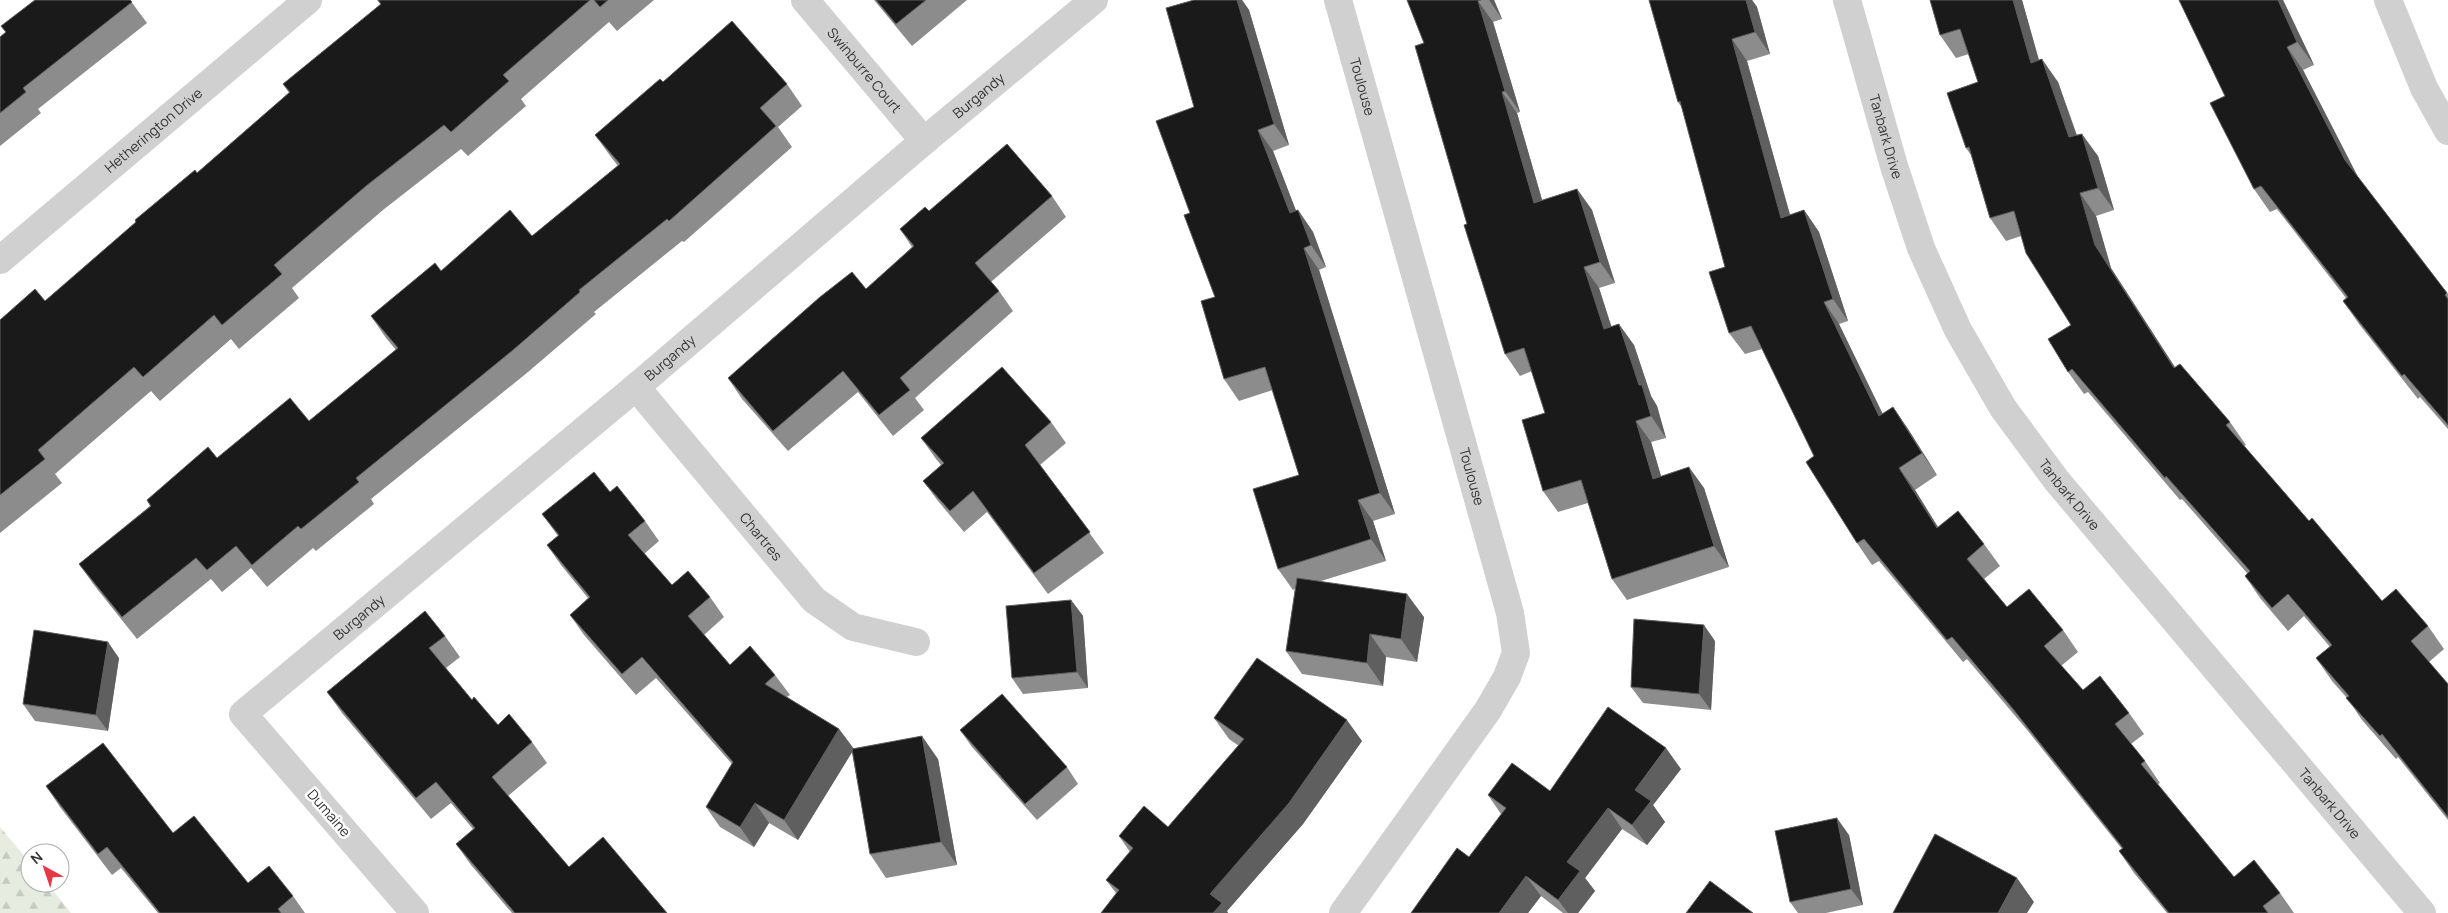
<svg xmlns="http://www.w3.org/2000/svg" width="2448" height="913" font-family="Manrope,sans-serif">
<defs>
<pattern id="forest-firs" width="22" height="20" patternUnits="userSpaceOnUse" patternTransform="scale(1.25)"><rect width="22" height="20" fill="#e6ecdf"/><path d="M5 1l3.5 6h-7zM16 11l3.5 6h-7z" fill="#c6cbc0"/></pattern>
</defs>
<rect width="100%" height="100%" fill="#fff"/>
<!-- forest -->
<path fill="url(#forest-firs)" d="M0,827L30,863V883H47L71,913H0Z"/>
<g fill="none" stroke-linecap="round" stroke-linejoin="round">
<!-- minor -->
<g stroke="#d0d0d0" stroke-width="28">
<path id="s1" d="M805,0L924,141"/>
<path id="s2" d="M1338,0L1510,613L1516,653L1507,677L1488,710L1343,913"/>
<path id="s3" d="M1847,0L1894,166L1921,248L1958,330L2003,408L2057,481L2422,913"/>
<path d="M2388,0L2424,88L2448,131"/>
<path id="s4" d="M0,260L308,0"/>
<path id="s5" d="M636,387L814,600L853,627L916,642"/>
<path id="s6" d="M415,913L243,714L636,387L924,141L1094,0"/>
</g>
</g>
<!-- wall -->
<g fill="#8c8c8c">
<path d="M130,0L147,23L38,109L41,113L0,146V37L6,33L1,26Z"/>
<path d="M377,0H654L617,31L609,22L521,99L526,106L468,156L461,149L383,210L292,288L299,298L239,349L231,339L160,401L151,391L55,474L62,483L0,533V320L45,301L197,173L289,93L283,84L381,5Z"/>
<path d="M874,0H967L912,46Z"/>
<path d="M1194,0H1242L1249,10L1289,145L1273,151L1296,211L1298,210L1313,232L1326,267L1319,270L1395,514L1373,521L1386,561L1321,581L1424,617L1417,662L1386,657L1383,686L1302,674L1286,651L1295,589L1293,590L1278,569L1299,475L1273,390L1239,401L1224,379L1215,297L1190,213L1194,107Z"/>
<path d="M1407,0H1494L1502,19L1493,22L1520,112L1517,113L1542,200L1577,189L1592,210L1615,283L1599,288L1611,326L1634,345L1651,396L1657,406L1666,438L1651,442L1661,476L1704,488L1729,567L1627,600L1612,579L1588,503L1558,512L1543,491L1545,413L1532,371L1520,376L1505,354L1467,224L1424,43Z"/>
<path d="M1649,0H1752L1757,7L1770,54L1747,61L1790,215L1804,210L1819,232L1848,321L1839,324L1883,414L1893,407L1908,429L1937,475L1915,490L1938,527L1984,544L2000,566L1984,579L2007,607L2063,630L2078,652L2061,666L2083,690L2129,713L2144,734L2131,744L2145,761L2160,783L2158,784L2234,877L2280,893L2294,913H2167L2134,873L2119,851L2122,849L2028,731L1967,659L1963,662L1879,561L1872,565L1857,543L1762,349L1745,354L1729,333L1725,267L1682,108L1678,102Z"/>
<path d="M1930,0H2022L2039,60L2058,82L2077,135L2098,156L2114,210L2096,216L2111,268L2175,367L2230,422L2246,445L2244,446L2309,521L2382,601L2428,626L2444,649L2429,662L2448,684V820L2398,757L2396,759L2362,720L2347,698L2332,681L2316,658L2330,647L2304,616L2288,631L2260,598L2245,576L2247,573L2182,499L2180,500L2088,392L2084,394L2068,372L2071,325L2021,236L2006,241L1990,218L1971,155L1966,148L1978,82L1969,54L1956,58L1940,35Z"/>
<path d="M2179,0H2283L2314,65L2303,70L2358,177L2448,294V429L2420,397L2418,399L2359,324L2343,301L2346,298L2277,209L2270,212L2254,189L2225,96Z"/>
<path d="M663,82L787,84L802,106L778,127L792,147L684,242L682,241L594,312L596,314L528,372L371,499L374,504L316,551L313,548L267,587L251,568L222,592L211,579L137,639L94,585L79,564L150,506L147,500L217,458L309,421L396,350L386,338L371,316L441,271L532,236L618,166L611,157L595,135Z"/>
<path d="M1052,196L1066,217L991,282L999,291L1013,311L915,398L924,410L893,436L858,392L788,451L742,399L728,378L866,289L912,247L900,229L929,211Z"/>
<path d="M1051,422L1066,443L1040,465L1104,553L1048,594L987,512L964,532L938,501L923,481L941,465L936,459L921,438Z"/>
<path d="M610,492L645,521L659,541L644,554L672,585L710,597L724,617L704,635L730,665L775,675L790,695L787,697L839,729L853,748L938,759L957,865L886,878L870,854L852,752L798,840L769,823L754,847L720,827L706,807L732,764L656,678L636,695L584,635L570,615L588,598L561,565L547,545L558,536L542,514Z"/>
<path d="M1071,600L1083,616L1088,688L1023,694L1012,678Z"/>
<path d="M445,636L460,657L446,668L472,700L498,725L532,742L547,763L508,796L569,867L667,913H512L471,865L456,844L473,829L451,803L431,819L342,713L327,692Z"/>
<path d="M1715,641L1711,710L1643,703L1631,687Z"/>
<path d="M119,658L108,731L35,721L23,704Z"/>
<path d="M1214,718L1362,741L1303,824L1227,911L1228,913H1101L1116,893L1106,880L1130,852L1119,836L1168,827L1239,746L1229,739Z"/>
<path d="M960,730L1067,767L1078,784L1037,820L972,747Z"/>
<path d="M1681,769L1653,805L1665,822L1647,845L1622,829L1585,878L1595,891L1578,913H1563L1541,896L1528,913H1411L1469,857L1501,814L1488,795L1550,791Z"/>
<path d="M46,786L173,833L248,883L293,896L305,913H158L121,868L112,875L60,807Z"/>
<path d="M1849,835L1863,905L1826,913H1798L1790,902Z"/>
</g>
<!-- shaded-wall -->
<g fill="#5f5f5f">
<path d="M1237,0H1242L1249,10L1289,145L1274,124Z"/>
<path d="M1489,0H1494L1502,19Z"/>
<path d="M1746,0H1752L1757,7L1770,54L1755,32Z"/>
<path d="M2013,0H2022L2046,86L2031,63Z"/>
<path d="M2278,0H2283L2314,65L2297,42Z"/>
<path d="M1478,1L1493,22L1520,112L1505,91Z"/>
<path d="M1732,39L1747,61L1797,240L1781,218Z"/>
<path d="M2287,47L2303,70L2361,183L2345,160Z"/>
<path d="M2042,59L2058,82L2085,160L2069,137Z"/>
<path d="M1502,92L1517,113L1549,224L1534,203Z"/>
<path d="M1258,130L1273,151L1305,234L1290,213Z"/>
<path d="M2082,134L2098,156L2114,210L2098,188Z"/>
<path d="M1577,189L1592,210L1615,283L1600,262Z"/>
<path d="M2080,193L2096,216L2111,268L2190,391L2174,368L2095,245Z"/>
<path d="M1298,210L1313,232L1326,267L1311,245Z"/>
<path d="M1804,210L1819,232L1848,321L1833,299Z"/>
<path d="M1304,248L1319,270L1395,514L1380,493Z"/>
<path d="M1584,267L1599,288L1619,350L1604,329Z"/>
<path d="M1824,302L1839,324L1894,438L1879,416Z"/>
<path d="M1619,324L1634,345L1651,396L1657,406L1666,438L1651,416L1639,385Z"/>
<path d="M1893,407L1908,429L1937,475L1922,453Z"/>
<path d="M1636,421L1651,442L1668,500L1653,479Z"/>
<path d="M1689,467L1704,488L1729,567L1714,546Z"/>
<path d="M1899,468L1915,490L1952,550L1937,528Z"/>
<path d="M1358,500L1373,521L1386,561L1371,539Z"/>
<path d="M1407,594L1424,617L1417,662L1401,639Z"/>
<path d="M1071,600L1083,616L1088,688L1077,672Z"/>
<path d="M1704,625L1715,641L1711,710L1699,694Z"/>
<path d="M1370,634L1386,657L1383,686L1367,663Z"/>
<path d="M108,642L119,658L108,731L96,715Z"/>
<path d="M1347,720L1362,741L1303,824L1227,911L1228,913H1213L1210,894Z"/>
<path d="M839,729L854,749L798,840L784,820Z"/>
<path d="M922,736L938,759L957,865L941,842Z"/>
<path d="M1666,748L1681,769L1653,805L1665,822L1647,845L1632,825L1635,790Z"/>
<path d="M755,803L769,823L754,847L740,827Z"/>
<path d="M1608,808L1622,829L1585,878L1595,891L1578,913H1568L1558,900L1567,862Z"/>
<path d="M1837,818L1849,835L1863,905L1851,889Z"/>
<path d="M1526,876L1541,896L1528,913H1499Z"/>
<path d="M2017,878L2034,902L2027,913H1998Z"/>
</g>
<!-- building -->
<g fill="#1a1a1a" stroke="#5f5f5f">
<path d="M35,0H130L132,2L23,88L26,92L0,113V37L6,32L1,26Z"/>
<path d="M378,0H590L503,75L509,81L451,132L444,125L366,186L274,265L282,274L222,325L214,315L143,377L134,367L38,450L45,459L0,495V320L35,289L45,301L136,222L135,220L195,170L197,173L290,92L283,84L381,4Z"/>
<path d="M594,0H608L600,7Z"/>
<path d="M876,0H926L896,24Z"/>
<path d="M1194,0H1237L1274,124L1258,130L1290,213L1298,210L1311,245L1304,248L1380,493L1358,500L1371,539L1278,569L1253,489L1299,475L1265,367L1224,379L1201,301L1215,297L1184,215L1190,213L1156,121L1194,107L1166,8Z"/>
<path d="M1407,0H1481L1478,1L1505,91L1502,92L1534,203L1577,189L1600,262L1584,267L1604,329L1619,324L1639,385H1642L1651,416L1636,421L1653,479L1689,467L1714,546L1612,579L1581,480L1543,491L1522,420L1545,413L1524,348L1505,354L1464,225L1467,224L1415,46L1424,43Z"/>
<path d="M1649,0H1746L1755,32L1732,39L1781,218L1804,210L1833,299L1824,302L1879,416L1893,407L1922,453L1899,468L1937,528L1958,511L1984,544L1967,559L2007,607L2029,589L2063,630L2044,646L2083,690L2100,676L2129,713L2115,724L2145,761L2141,764L2234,877L2254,860L2280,893L2263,906L2268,913H2169L2119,851L2123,848L2013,709L1952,637L1947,640L1864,539L1857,543L1806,462L1814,456L1751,326L1729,333L1709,272L1725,267L1680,101L1678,102Z"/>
<path d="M1930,0H2013L2031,63L2042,59L2069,137L2082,134L2098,188L2080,193L2095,245L2174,368L2180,364L2230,422L2226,425L2309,521L2312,518L2382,601L2396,589L2428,626L2411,641L2448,684V817L2382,734L2380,736L2346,698L2349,696L2316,658L2332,645L2288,594L2272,608L2245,576L2250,571L2166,476L2165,478L2072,369L2068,372L2048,339L2071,325L2026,253L2014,211L1990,218L1969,147L1966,148L1947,93L1978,82L1960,29L1940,35Z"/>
<path d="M2179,0H2278L2297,42L2287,47L2345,160L2447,293L2445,295L2448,299V425L2404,374L2402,376L2343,301L2348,297L2261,186L2254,189L2210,103L2225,96Z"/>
<path d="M732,21L787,84L760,108L776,126L669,221L667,219L579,290L580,292L513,350L356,478L359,482L301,529L298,526L252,565L236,546L207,570L196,558L122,617L79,564L151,506L147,500L208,447L217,458L290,398L309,421L398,348L371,316L435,263L441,271L510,210L532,236L620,164L595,135L660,79L663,82Z"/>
<path d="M1007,144L1052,196L975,263L999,291L900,378L910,390L879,415L843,371L773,431L728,378L820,297L852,272L866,289L914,246L900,229L925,207L929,211Z"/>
<path d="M1002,367L1051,422L1025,445L1090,532L1034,573L973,491L950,511L923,481L944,463L921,438Z"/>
<path d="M594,472L610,492L617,486L645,521L628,535L672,585L688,571L710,597L688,616L730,665L750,646L775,675L765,684L839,729L784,820L755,803L740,827L706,807L733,762L642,657L622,674L570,615L590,597L547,545L559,535L542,514Z"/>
<path d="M1297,578L1407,594L1401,639L1370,634L1367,663L1286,651Z"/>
<path d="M1071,600L1077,672L1012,678L1006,606Z"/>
<path d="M425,611L445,636L429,648L472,700L474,697L498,725L509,714L532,742L492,777L569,867L603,837L667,913H515L456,844L475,828L436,782L416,798L327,692Z"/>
<path d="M1634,619L1704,625L1699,694L1631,687Z"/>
<path d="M34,630L108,642L96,715L23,704Z"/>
<path d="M1257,658L1347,720L1289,803L1210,894L1222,903L1213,913H1101L1119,890L1106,880L1133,848L1119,836L1144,806L1168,827L1244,739L1214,718Z"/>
<path d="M1002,694L1067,767L1025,804L960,730Z"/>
<path d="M1608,707L1666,748L1635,790L1651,801L1632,825L1608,808L1567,862L1580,871L1558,900L1526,876L1499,913H1411L1457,848L1469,857L1506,808L1488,795L1512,763L1550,791Z"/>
<path d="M922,736L941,842L870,854L852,749Z"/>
<path d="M103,743L173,833L194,816L248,883L269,866L293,896L278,909L281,913H160L107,847L98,854L46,786Z"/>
<path d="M1837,818L1851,889L1790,902L1775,831Z"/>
<path d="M1935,834L2017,878L1998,913H1893Z"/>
<path d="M1710,881L1753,913H1686Z"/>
</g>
<g text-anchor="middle" stroke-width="5" stroke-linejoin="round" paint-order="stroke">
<!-- street labels -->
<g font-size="14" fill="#333" stroke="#fff">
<text dy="5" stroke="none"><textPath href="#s1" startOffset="92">Swinburre Court</textPath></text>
<text dy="5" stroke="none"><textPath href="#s2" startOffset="90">Toulouse</textPath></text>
<text dy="5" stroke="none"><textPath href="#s6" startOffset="1224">Burgandy</textPath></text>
<text dy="5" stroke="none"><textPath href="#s4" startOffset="201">Hetherington Drive</textPath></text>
<text dy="5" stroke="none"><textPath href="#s3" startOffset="142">Tanbark Drive</textPath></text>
<text dy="5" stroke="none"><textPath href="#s6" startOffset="819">Burgandy</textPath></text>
<text dy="5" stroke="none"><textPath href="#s2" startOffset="495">Toulouse</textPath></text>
<text dy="5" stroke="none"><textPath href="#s3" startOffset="548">Tanbark Drive</textPath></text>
<text dy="5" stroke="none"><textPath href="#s5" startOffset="195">Chartres</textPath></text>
<text dy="5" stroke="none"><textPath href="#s6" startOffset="414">Burgandy</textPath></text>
<text dy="5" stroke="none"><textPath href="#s3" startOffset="952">Tanbark Drive</textPath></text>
<text transform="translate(329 813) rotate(49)" y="5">Dumaine</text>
</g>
</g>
<!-- north arrow -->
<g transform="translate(45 868) rotate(320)"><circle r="24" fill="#ffffff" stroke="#adadad"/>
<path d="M0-4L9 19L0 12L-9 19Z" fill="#e63946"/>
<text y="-8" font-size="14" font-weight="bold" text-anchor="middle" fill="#333333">N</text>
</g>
</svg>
